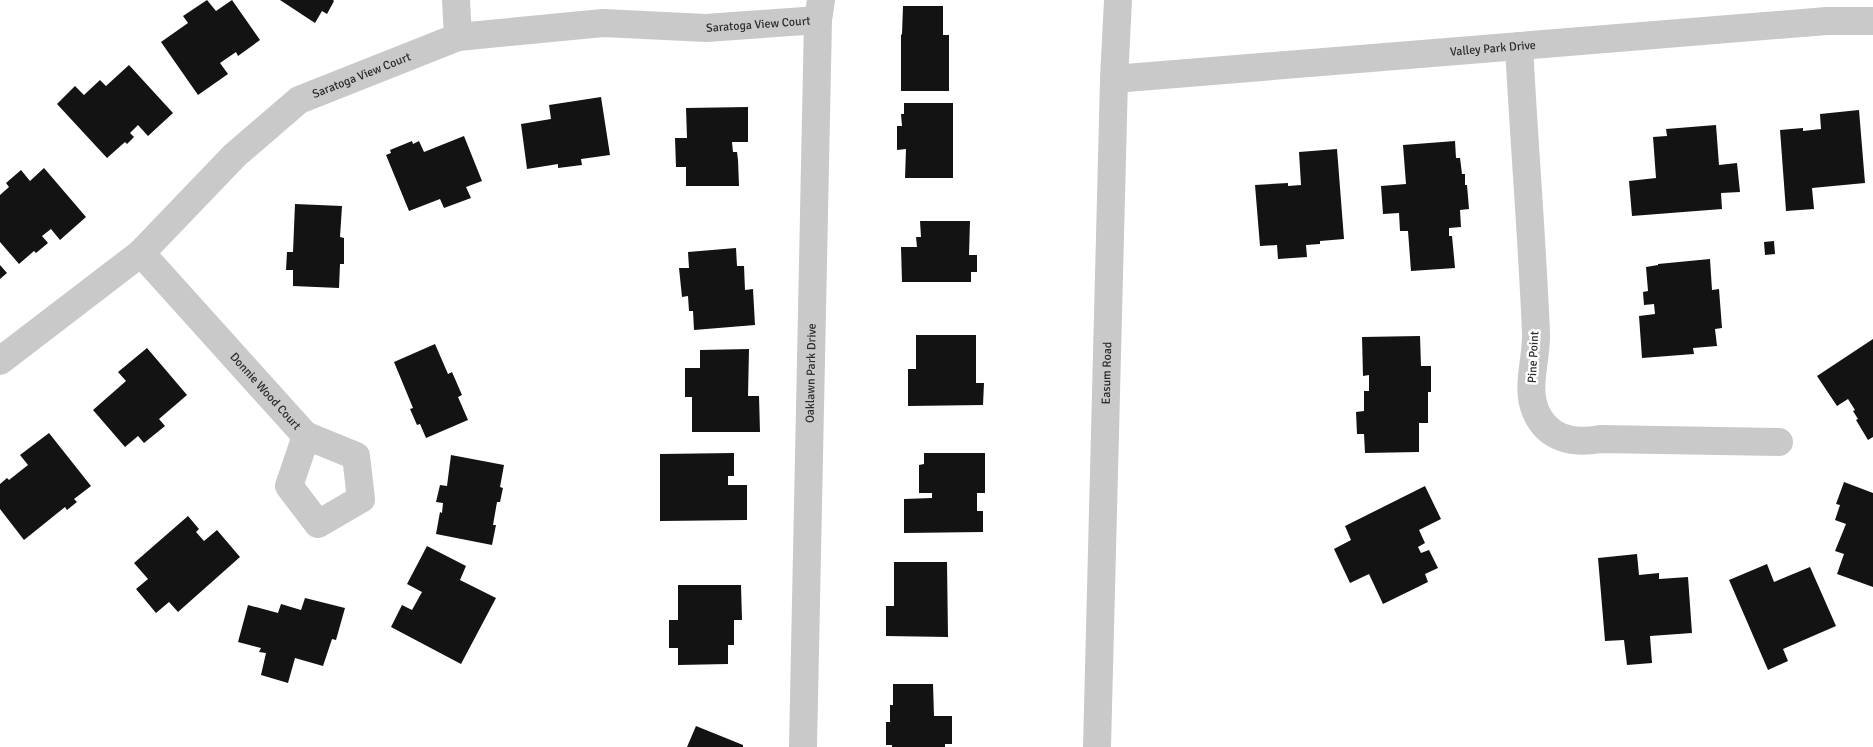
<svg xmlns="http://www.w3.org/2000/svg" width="1873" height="747" font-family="Signika,sans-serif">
<rect width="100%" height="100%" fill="#fff"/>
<!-- building -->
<g fill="#131313">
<path d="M207,0L216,11L232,0L260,40L238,56L236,52L220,63L228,74L198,95L161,42L188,23L183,16Z"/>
<path d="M280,0H333L334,1L327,14L322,11L315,23Z"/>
<path d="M903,6H943V35H949V91H901V35L902,34Z"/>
<path d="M129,65L173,113L148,136L138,125L130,133L134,137L127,144L125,142L107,158L57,104L75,86L84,95L100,80L106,86Z"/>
<path d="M601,97L610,155L581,159L582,165L558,168V164L527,169L521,124L551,119L549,105Z"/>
<path d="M904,103H953V178H905L906,149L897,150V126H902L901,114H904Z"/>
<path d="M748,107V142H732L733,152H737L738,160L739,186H686V167H676L675,138H687L686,108Z"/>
<path d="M1859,110L1865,183L1812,188L1814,209L1786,211L1780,130L1803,128V131L1821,129L1820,114Z"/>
<path d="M1716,125L1719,165L1737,163L1740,192L1721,193L1722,209L1632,216L1629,181L1656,178L1653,137L1667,136L1666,129Z"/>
<path d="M464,136L482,181L466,187L471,198L444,208L440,199L409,211L386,155L391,153L390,150L412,141L413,144L419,141L424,152Z"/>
<path d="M1455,141L1456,158H1460L1462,174H1465V185H1467L1469,209L1460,210L1461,227L1449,228V236H1452L1455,268L1411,271L1408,231H1400L1399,213L1383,214L1381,186L1406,184L1403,145Z"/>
<path d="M1337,149L1344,239L1320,241V244L1306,245L1307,257L1278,259L1277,245L1260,246L1255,185L1288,183V186L1301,185L1299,152Z"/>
<path d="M44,168L86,217L60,240L51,229L42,236L48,243L36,253L34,251L19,264L0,242V195L9,187L6,183L21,170L30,181Z"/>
<path d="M295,204L342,206L340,237L344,238V264H340L339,288L293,286V270H286L287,252H293Z"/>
<path d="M920,221H970L969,255H977V272H971V282H902L901,247H917L916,237H921Z"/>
<path d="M1774,241L1775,254L1765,255L1764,242Z"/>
<path d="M736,248L737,266H744L745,290L753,289L755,325L694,330L693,311H689L688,296L682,297L679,268H689L688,252Z"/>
<path d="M1710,259L1712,290L1719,289L1722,328L1715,329L1717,346L1693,348L1694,354L1642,358L1639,316L1655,314L1654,304L1644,305L1643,292L1648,291L1646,267L1658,265V264Z"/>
<path d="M0,265L7,273L0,279Z"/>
<path d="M916,335H976V383H984L983,405L908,406V369H916Z"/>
<path d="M1420,336L1421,366H1431V392H1428V423H1419V452L1365,453L1364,434H1357L1356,412L1364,411V391H1369V375L1363,376L1362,337Z"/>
<path d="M1873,339V437L1868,440L1856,420L1858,419L1853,411L1855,410L1848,399L1837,406L1817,376Z"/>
<path d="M435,344L448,374L452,372L462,395L458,397L468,420L426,438L420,424L417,425L410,409L413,408L394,362Z"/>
<path d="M147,348L187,395L159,419L165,426L144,443L138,436L125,447L93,410L126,381L118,372Z"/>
<path d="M749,349L748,396H759L760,432H692V397H685V368H700V350Z"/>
<path d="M49,433L91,486L74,499L77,502L67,510L65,507L24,540L0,509V484L7,478L9,480L28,465L20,455Z"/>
<path d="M734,453V476H728V485H747V520L660,521V454Z"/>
<path d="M924,453H985V493H977V511H983V532L904,533V499L932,498V493H919V465L924,464Z"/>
<path d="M451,455L504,465L500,487L503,488L500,502H497L493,525H496L492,545L436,534L440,512L442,513L443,503L436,502L440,485L447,486Z"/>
<path d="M1844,482L1873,493V587L1837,574L1844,554L1835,551L1846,524L1835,520L1840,505L1836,504Z"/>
<path d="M1425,486L1441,519L1419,530L1425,543L1418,547L1421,553L1429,550L1438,568L1425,574L1428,582L1383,604L1369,574L1350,583L1334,549L1351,540L1345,526Z"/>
<path d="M188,516L199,529L196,532L204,541L217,530L240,557L178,612L169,602L156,613L136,589L148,579L134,563Z"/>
<path d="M427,546L466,566L460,580L496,598L461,664L391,627L402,605L412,610L422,592L407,584Z"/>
<path d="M1637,554L1639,575L1659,573V579L1688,577L1692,633L1650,636L1652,663L1627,665L1624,640L1605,641L1598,558Z"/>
<path d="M894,562H947L948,637L886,636V606H894Z"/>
<path d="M1767,564L1774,582L1810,567L1836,626L1783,649L1788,661L1768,670L1729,580Z"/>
<path d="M678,585H741L742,620H734V645H728V664L678,665V648H669V620H678Z"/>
<path d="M305,598L345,608L336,640L332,639L323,666L295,658L288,683L261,675L266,653L259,652L261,648L238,642L248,605L278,613L281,604L301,610Z"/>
<path d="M893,684H933L934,716H952V744H945V747H892V745H886V722H890V705H893Z"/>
<path d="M696,726L743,745V747H687Z"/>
</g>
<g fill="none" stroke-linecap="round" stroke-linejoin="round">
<!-- minor -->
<g stroke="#c9c9c9" stroke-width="28">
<path d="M456,0L458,37"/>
<path d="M1519,46C1524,142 1532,237 1536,333C1537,359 1525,388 1536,412C1548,439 1574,444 1600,439L1779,442"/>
<path id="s1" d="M1114,79L1827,21H1873"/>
<path id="s2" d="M141,253L306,436L289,486L318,524L361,499L356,456L307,436"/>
<path id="s3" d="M0,361L141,253L235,155L299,100L458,37L603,23L706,28L818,20"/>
<path id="s4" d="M803,747L818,20L821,0"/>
<path id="s5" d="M1097,747L1114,79L1118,0"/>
</g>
</g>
<g text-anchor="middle" stroke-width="5" stroke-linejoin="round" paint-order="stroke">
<!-- street labels -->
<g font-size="12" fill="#2c2c2c" stroke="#fff">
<text dy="4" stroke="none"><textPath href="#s3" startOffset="870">Saratoga View Court</textPath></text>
<text dy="4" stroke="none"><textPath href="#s1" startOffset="380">Valley Park Drive</textPath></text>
<text dy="4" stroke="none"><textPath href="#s3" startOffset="465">Saratoga View Court</textPath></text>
<text transform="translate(1533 357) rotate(-87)" y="4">Pine Point</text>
<text dy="4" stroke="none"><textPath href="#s4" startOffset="374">Oaklawn Park Drive</textPath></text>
<text dy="4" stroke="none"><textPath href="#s5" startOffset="374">Easum Road</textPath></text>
<text dy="4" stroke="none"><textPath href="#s2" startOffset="186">Donnie Wood Court</textPath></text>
</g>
</g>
</svg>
